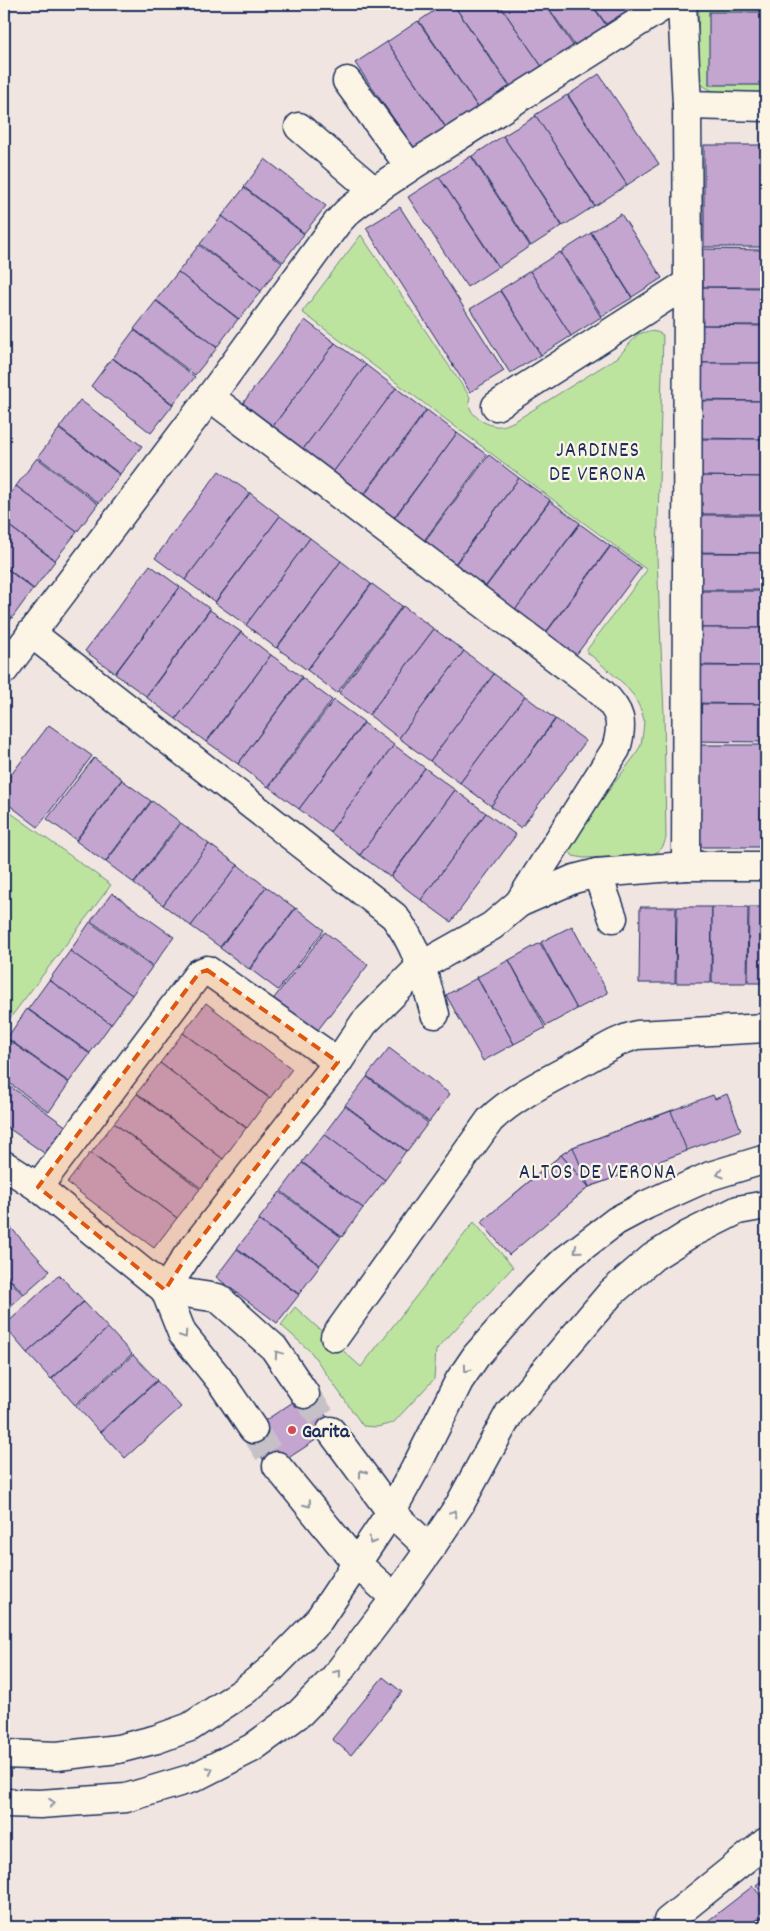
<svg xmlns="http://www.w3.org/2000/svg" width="770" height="1931" font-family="Dekko,sans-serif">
<rect width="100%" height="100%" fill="#f1e5e1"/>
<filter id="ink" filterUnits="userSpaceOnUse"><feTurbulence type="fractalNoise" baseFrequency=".02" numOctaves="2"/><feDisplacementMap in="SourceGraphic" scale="10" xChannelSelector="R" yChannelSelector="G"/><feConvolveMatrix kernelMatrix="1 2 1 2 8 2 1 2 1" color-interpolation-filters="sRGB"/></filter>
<g filter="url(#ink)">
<!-- green -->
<g fill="#bde49f" stroke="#6c8a7e">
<path d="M699,4H766V93C746,93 709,100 697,78Z"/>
<path d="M361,235L470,397C465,412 482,424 496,426C503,427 508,424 515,421L618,357L638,334L649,331L657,332L663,335L657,558L664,714L666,838C663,849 660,852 649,855L584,858L573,856L569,851V843L634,757L641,745L643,732L644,720L641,710L634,696L623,683L586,651L647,570L302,312Z"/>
<path d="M4,808L111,885L4,1026Z"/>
<path d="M474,1222L513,1267L436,1350L434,1379L393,1423L377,1427L363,1426L311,1352L281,1325L295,1307L361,1367Z"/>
</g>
<!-- building -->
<g fill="#c4a5d0" stroke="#1b2f5e">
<path d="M444,4H453L511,89L480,110L419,21Z"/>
<path d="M453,4H499L543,68L512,88Z"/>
<path d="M499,4H545L574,47L543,68Z"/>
<path d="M546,4H591L606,25L575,46Z"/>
<path d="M592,4H637L606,24Z"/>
<rect x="709" y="12" width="57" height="73"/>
<path d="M418,21L479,109L448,130L387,42Z"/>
<path d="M387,42L448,131L417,152L355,63Z"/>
<path d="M599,74L659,164L627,185L568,95Z"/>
<path d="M567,95L627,185L595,206L535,115Z"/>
<path d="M536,116L594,206L563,226L503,136Z"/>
<path d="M503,136L562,226L531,246L472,156Z"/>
<rect x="704" y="145" width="62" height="102"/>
<path d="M471,156L530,246L499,267L439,177Z"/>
<path d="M265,159L326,206L304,233L244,187Z"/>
<path d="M439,177L498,267L467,287L408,197Z"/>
<path d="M244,188L304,234L283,262L222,216Z"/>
<path d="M400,207L504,371L470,392L366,228Z"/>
<path d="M621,214L662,278L632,297L591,232Z"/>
<path d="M222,216L282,263L261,291L200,244Z"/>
<path d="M591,233L632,298L602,316L561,252Z"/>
<path d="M199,245L261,291L239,319L178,272Z"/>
<path d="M696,249L766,250V287H695Z"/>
<path d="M560,252L601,317L571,336L530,271Z"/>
<path d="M530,271L571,336L541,355L500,290Z"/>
<path d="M178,272L238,319L217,347L156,300Z"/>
<path d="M696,287L766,288V325H696Z"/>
<path d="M500,291L541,355L510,373L470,309Z"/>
<path d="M156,301L217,348L195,375L134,329Z"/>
<path d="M305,320L335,343L271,429L240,407Z"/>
<path d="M696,325L766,326V363H696Z"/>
<path d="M134,330L195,377L173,404L113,358Z"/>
<path d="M335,343L366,365L301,452L271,429Z"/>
<path d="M112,358L173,405L151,433L91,386Z"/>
<path d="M695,363H766V401L695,400Z"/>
<path d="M366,365L396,388L331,475L301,452Z"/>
<path d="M396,388L426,410L362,497L331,475Z"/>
<path d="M80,400L142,446L120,474L59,428Z"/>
<path d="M695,401H766V439L695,438Z"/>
<path d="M427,410L457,433L392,520L363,497Z"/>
<path d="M59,429L120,475L99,503L38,457Z"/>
<path d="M457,433L487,455L423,542L393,520Z"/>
<path d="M695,439H766V477L694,476Z"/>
<path d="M489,455L519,478L454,565L424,542Z"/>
<path d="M37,458L98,504L77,532L16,486Z"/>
<path d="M219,471L250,493L185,580L155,558Z"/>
<path d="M694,476L766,477V514H694Z"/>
<path d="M519,478L550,500L485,587L455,565Z"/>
<path d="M16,486L77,532L55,560L4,522V502Z"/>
<path d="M250,493L280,516L215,602L185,580Z"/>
<path d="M550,501L580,523L515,610L485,588Z"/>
<path d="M694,515H766V553L694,552Z"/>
<path d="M280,516L310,538L246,625L215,603Z"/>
<path d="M4,522L55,561L34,589L4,566Z"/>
<path d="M580,524L610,546L546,632L515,610Z"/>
<path d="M310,538L341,561L276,648L246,625Z"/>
<path d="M611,546L641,568L576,655L546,633Z"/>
<rect x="694" y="553" width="72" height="37"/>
<path d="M341,561L371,584L307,670L277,648Z"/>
<path d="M150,565L180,587L115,673L85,651Z"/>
<path d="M4,567L33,589L12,618L4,611Z"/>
<path d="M372,584L402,606L337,693L307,670Z"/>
<path d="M180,587L210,609L146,696L115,674Z"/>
<rect x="693" y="591" width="73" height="37"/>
<path d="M403,606L434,629L369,715L339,693Z"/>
<path d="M210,610L241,632L176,719L146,697Z"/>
<path d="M4,612L12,618L4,629Z"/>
<path d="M693,628H766V666L693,665Z"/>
<path d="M434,629L464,651L399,738L369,715Z"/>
<path d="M241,632L271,655L206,742L176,719Z"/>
<path d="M464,651L494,674L430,761L399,738Z"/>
<path d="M271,655L302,677L238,764L207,742Z"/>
<path d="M693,666H766V704L692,703Z"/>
<path d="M494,674L525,696L460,783L430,761Z"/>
<path d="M302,678L332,700L268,787L238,764Z"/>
<path d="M525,696L555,719L491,806L460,783Z"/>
<path d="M334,700L364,722L299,809L269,787Z"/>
<path d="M692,704H766V742L693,741Z"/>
<path d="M556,719L586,741L521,828L491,806Z"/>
<path d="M364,723L394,745L330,832L299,809Z"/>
<path d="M49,725L92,756L38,827L4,801V784Z"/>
<path d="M394,745L425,768L360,855L330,832Z"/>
<rect x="698" y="745" width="68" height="102"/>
<path d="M94,758L122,779L76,840L47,819Z"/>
<path d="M425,768L455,790L390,877L360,855Z"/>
<path d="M122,780L151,801L105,862L76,841Z"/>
<path d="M455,790L486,813L421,900L391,877Z"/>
<path d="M152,801L180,822L134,883L106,862Z"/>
<path d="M486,813L516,835L451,922L421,900Z"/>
<path d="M181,823L209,844L163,905L134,884Z"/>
<path d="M209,844L238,865L191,926L163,905Z"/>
<path d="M238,865L266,887L220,947L191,926Z"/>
<path d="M266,887L295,908L249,969L220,948Z"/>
<path d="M112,893L174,937L153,966L91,921Z"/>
<path d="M640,907H676L675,983H639Z"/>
<path d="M677,907H712L711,983H676Z"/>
<path d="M712,907H748L747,983H712Z"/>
<path d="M749,907H766V983H748Z"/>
<path d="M296,908L324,930L278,990L250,969Z"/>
<path d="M90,922L152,967L132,995L70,951Z"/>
<path d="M572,926L608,993L577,1009L541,942Z"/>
<path d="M325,932L368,965L314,1035L271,1002Z"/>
<path d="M540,943L577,1009L546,1026L509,960Z"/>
<path d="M70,951L132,995L111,1024L49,980Z"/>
<path d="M509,960L545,1028L514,1044L477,977Z"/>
<path d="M477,978L514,1044L483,1061L446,995Z"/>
<path d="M49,980L111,1024L90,1053L28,1009Z"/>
<path d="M206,1003L292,1069L270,1098L183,1033Z"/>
<path d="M27,1009L90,1054L69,1082L7,1038Z"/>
<path d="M183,1033L269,1098L247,1128L160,1063Z"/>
<path d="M7,1039L69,1083L49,1112L4,1079V1043Z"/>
<path d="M389,1048L450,1094L429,1122L367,1076Z"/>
<path d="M160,1063L246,1128L223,1159L137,1093Z"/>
<path d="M367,1077L428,1123L407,1151L345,1105Z"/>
<rect x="764" y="1081" width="2" height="19"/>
<path d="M4,1082L67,1127L47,1155L4,1125Z"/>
<path d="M137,1094L223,1159L201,1188L114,1123Z"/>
<path d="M727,1094L741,1130L589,1187L573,1147L713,1095L715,1099Z"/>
<path d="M345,1106L406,1151L385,1180L324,1134Z"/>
<path d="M671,1111L687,1151L589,1187L541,1227L512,1196L561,1155L573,1147Z"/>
<path d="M114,1123L200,1189L177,1218L91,1153Z"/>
<path d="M324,1134L385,1180L363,1208L302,1162Z"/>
<path d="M573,1147L589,1187L561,1155Z"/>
<path d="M90,1153L177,1218L154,1248L67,1183Z"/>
<path d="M561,1155L589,1187L509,1255L481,1222Z"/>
<path d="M302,1163L363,1208L342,1237L281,1191Z"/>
<path d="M280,1192L341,1237L320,1265L259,1219Z"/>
<path d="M4,1220L50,1271L24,1294L4,1272Z"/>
<path d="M259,1220L320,1266L299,1294L237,1248Z"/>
<path d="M237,1249L299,1295L277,1323L216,1277Z"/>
<path d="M4,1273L23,1295L4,1312Z"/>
<path d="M59,1275L84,1301L27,1353L4,1326Z"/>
<path d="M84,1302L108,1328L51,1379L27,1353Z"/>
<path d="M108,1328L132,1354L75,1405L52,1379Z"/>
<path d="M133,1355L157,1380L100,1432L76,1406Z"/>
<path d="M157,1381L181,1407L125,1458L101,1432Z"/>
<path d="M310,1391L334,1428L270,1470L246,1433Z"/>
<path d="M383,1677L402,1692L351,1755L332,1739Z"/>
<path d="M766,1877V1899L756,1885Z"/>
<path d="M753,1886L766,1903V1913L747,1927H700Z"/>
<path d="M766,1914V1927H749Z"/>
</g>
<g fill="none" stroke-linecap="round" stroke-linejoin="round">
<!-- street-tunnel -->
<g stroke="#c6c1c7" stroke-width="28" stroke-dasharray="28 14" stroke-linecap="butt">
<path d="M305,1394L331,1431"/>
<path d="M253,1429L277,1466"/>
</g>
<!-- street casing -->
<g stroke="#1b2f5e" stroke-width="31">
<g id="street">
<path d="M682,4L687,105L688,283L686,866"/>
<path d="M347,81L410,167"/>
<path d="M687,105L766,107"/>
<path d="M299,127L374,191"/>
<path d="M496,406L688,283"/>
<path d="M31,633L394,916C417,945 425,979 435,1014"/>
<path d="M4,670L210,397L337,223L347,212L374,191L410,167L667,4"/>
<path d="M597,873L613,918"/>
<path d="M519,903L574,879L597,873L686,866H766"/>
<path d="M4,1165L38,1187L165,1290L218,1298L274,1348L305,1394"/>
<path d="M38,1187L199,973L207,970L338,1062"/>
<path d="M165,1290L187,1256L338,1062L364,1023L421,966L492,926L519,903L616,749C624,722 621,711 601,692L210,397"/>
<path d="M165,1290L182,1333L219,1379L253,1429"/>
<path d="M335,1337L490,1120C516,1095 551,1079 582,1062C600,1052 617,1040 637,1035L766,1028"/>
<path d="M331,1431L391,1512L430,1549"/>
<path d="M277,1466L357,1564L395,1598"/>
<path d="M4,1754L57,1756L118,1749L157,1739L190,1727L243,1692L269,1671L318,1621L391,1512L415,1469L459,1381L476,1356L537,1287L565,1260L616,1221L646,1205L710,1176L766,1159"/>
<path d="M4,1803L40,1804L126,1798L193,1778L252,1748L300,1713L335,1677L395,1598L430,1549L460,1504L510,1412L611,1293L653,1257L688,1235L738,1210L766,1205"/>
<path d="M667,1927L668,1921L766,1842"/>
</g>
</g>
<!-- street -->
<use href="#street" stroke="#fcf5e5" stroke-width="28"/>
</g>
<!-- one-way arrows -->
<defs><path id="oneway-chevron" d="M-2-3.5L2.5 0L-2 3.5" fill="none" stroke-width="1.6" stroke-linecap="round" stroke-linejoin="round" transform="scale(1.25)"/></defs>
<g stroke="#8c92a2">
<use href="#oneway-chevron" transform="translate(720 1174) rotate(164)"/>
<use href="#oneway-chevron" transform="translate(577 1250) rotate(141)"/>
<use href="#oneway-chevron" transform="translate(184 1335) rotate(57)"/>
<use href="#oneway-chevron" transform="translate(278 1354) rotate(-125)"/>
<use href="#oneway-chevron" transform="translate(467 1369) rotate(125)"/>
<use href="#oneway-chevron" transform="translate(362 1473) rotate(-126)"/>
<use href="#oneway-chevron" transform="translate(308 1504) rotate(51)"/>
<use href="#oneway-chevron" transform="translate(454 1513) rotate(-56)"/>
<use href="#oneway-chevron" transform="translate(372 1541) rotate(123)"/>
<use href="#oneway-chevron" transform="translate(338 1673) rotate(-51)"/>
<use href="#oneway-chevron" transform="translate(210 1770) rotate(-27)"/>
<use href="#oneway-chevron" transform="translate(52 1803) rotate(-4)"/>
</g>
</g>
<!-- marked area -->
<path fill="#de5710" fill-opacity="0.2" stroke="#de5710" stroke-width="4" stroke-dasharray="10 6" stroke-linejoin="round" d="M207,970L338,1062L187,1256L165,1290L38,1187L199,973Z"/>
<!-- markers -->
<circle fill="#d1495b" stroke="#fcf5e5" stroke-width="2" cx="292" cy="1430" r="5"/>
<g text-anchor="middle" stroke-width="4.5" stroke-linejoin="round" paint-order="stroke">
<!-- poi labels -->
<g font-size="20" font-weight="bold" fill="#1b2f5e" stroke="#fcf5e5" text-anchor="start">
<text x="302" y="1437">Garita</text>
</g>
<!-- neighbourhood labels -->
<g font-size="21" letter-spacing="1" fill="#1b2f5e" stroke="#fcf5e5">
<text x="598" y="456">JARDINES<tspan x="598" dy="24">DE VERONA</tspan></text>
<text x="598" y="1178">ALTOS DE VERONA</text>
</g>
</g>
<!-- margin -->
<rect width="770" height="1931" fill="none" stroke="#fcf5e5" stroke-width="20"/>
<rect x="10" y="10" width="750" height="1911" fill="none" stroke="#1b2f5e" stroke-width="2" filter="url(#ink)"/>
</svg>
